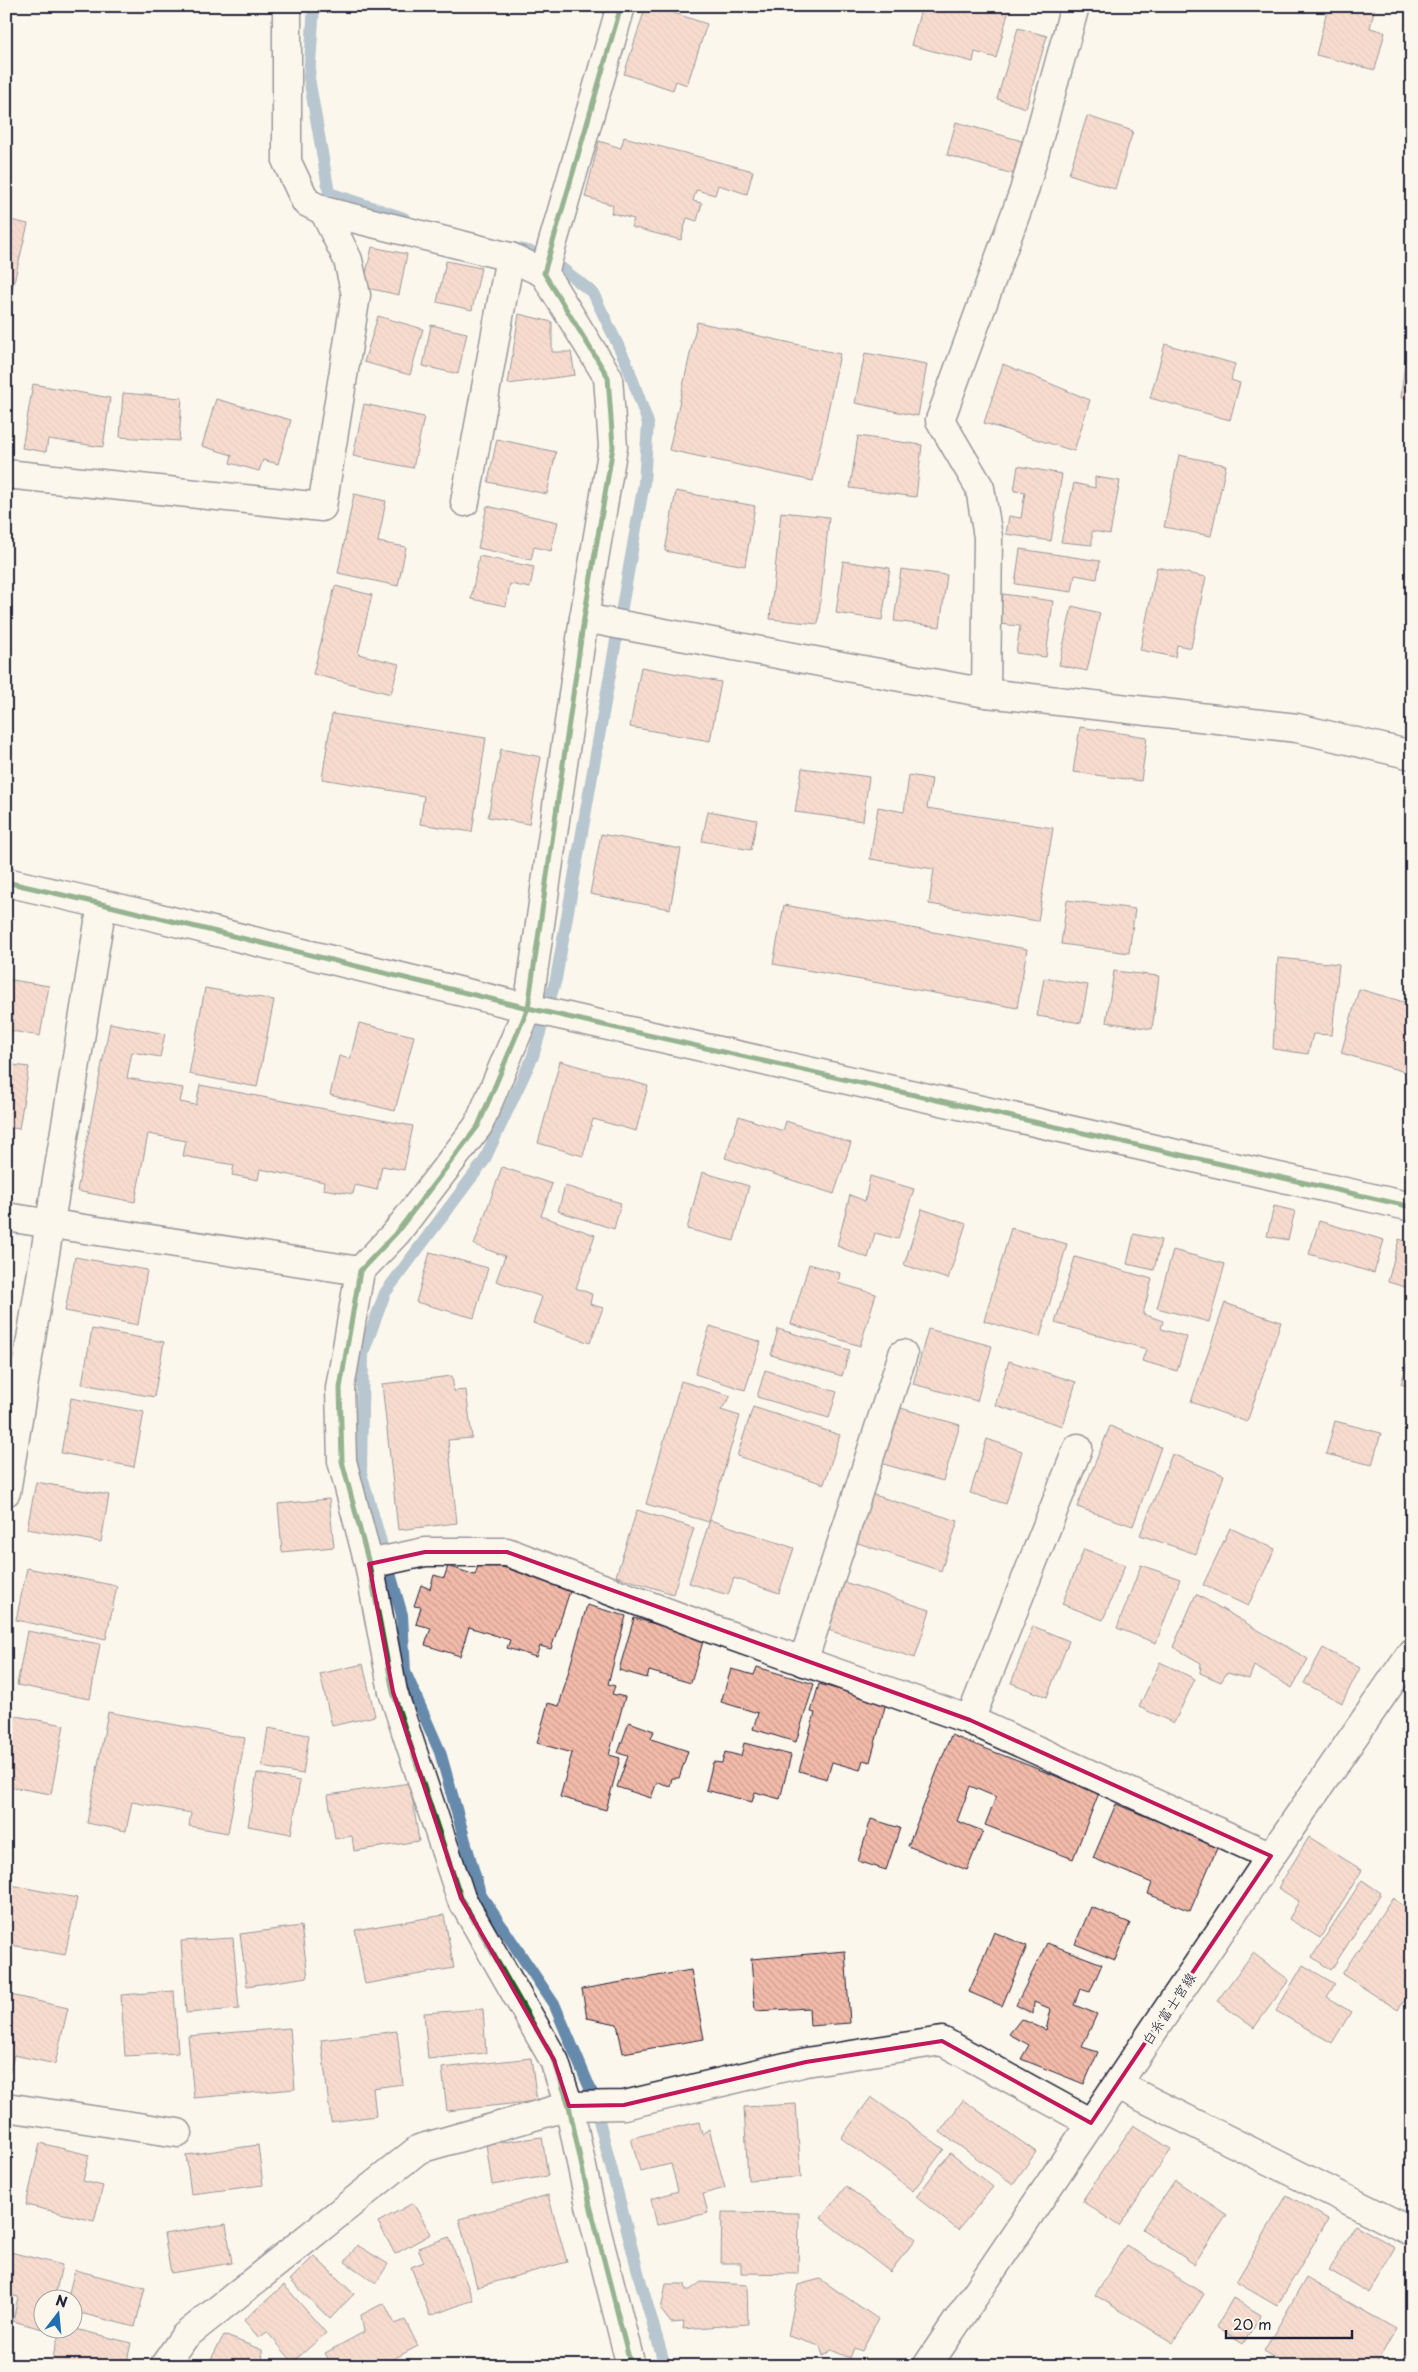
<svg xmlns="http://www.w3.org/2000/svg" width="1418" height="2372" font-family="'Playpen Sans','Klee One',sans-serif">
<defs>
<pattern id="building-back-hatch" width="6" height="6" patternUnits="userSpaceOnUse" patternTransform="scale(1.25)"><rect width="6" height="6" fill="#f2baa9"/><path d="M-1 5l2 2M0 0l6 6M5-1l2 2" fill="none" stroke="#cfa092"/></pattern>
</defs>
<rect width="100%" height="100%" fill="#fbf7ec"/>
<filter id="ink" filterUnits="userSpaceOnUse"><feTurbulence type="fractalNoise" baseFrequency=".02" numOctaves="2"/><feDisplacementMap in="SourceGraphic" scale="10" xChannelSelector="R" yChannelSelector="G"/><feConvolveMatrix kernelMatrix="1 2 1 2 8 2 1 2 1" color-interpolation-filters="sRGB"/></filter>
<g filter="url(#ink)">
<g fill="none" stroke-linecap="round" stroke-linejoin="round">
<!-- stream -->
<g stroke="#668aab" stroke-width="12">
<path d="M314,6L309,78L329,193L404,218"/>
<path d="M515,248L545,255L593,293L627,364L648,423L644,483L556,979L533,1056L484,1161L385,1293L363,1353L361,1473L402,1615L405,1672L440,1752L480,1894L555,2006L592,2093L639,2276L665,2366"/>
</g>
</g>
<!-- building -->
<g fill="url(#building-back-hatch)" stroke="#22223b">
<path d="M646,6H653L707,24L687,85L676,81L673,90L624,74Z"/>
<path d="M922,6H1010L996,58L975,52L973,62L911,45Z"/>
<path d="M1328,6H1375L1370,28L1385,32L1375,70L1316,55Z"/>
<path d="M1018,28L1047,36L1026,108L997,99Z"/>
<path d="M1087,116L1133,131L1115,189L1069,174Z"/>
<path d="M956,122L1022,141L1013,174L947,155Z"/>
<path d="M624,137L753,171L747,194L718,185L715,195L696,190L693,201L702,203L697,221L687,218L681,240L631,227L634,219L611,213L613,205L585,197L599,141L621,148Z"/>
<path d="M6,219L28,224L11,294L6,293Z"/>
<path d="M372,247L407,254L399,295L363,287Z"/>
<path d="M446,261L481,268L472,310L437,302Z"/>
<path d="M519,314L552,322V352H571L575,375L508,384Z"/>
<path d="M378,316L423,329L410,375L364,362Z"/>
<path d="M697,322L840,354L813,481L669,450Z"/>
<path d="M431,325L467,333L458,374L423,366Z"/>
<path d="M1165,344L1235,364L1231,380L1240,383L1230,420L1150,398Z"/>
<path d="M1406,350L1412,351V399L1401,398Z"/>
<path d="M865,353L927,364L918,416L855,403Z"/>
<path d="M1003,364L1090,400L1074,451L984,423Z"/>
<path d="M33,384L110,398L103,447L48,439L46,452L22,448Z"/>
<path d="M123,393L182,398L179,441L120,437Z"/>
<path d="M216,399L291,420L278,464L263,460L259,471L230,463L232,455L202,446Z"/>
<path d="M364,404L424,417L413,468L353,456Z"/>
<path d="M858,436L922,445L916,497L850,488Z"/>
<path d="M497,439L556,452L547,494L488,482Z"/>
<path d="M1179,455L1226,465L1211,536L1164,527Z"/>
<path d="M1018,466L1062,474L1051,541L1006,534L1009,516L1021,518L1025,492L1014,491Z"/>
<path d="M1095,477L1120,481L1110,534L1092,531V545L1061,542L1074,483L1095,488Z"/>
<path d="M676,491L755,506L745,566L665,551Z"/>
<path d="M354,494L386,501L378,542L406,547L398,586L338,573Z"/>
<path d="M487,506L558,522L551,551L534,547L531,560L478,548Z"/>
<path d="M781,512L829,517L818,624L770,619Z"/>
<path d="M1020,549L1100,561L1097,579L1075,575L1072,592L1015,584Z"/>
<path d="M479,556L534,567L530,588L510,584L506,606L471,599Z"/>
<path d="M843,561L890,568L882,620L836,613Z"/>
<path d="M1157,567L1206,577L1191,648L1177,645L1175,657L1140,650Z"/>
<path d="M901,569L947,575L940,627L894,621Z"/>
<path d="M335,586L372,595L358,654L399,664L391,694L313,674Z"/>
<path d="M1003,594L1053,601L1046,657L1016,653L1020,626L999,624Z"/>
<path d="M1072,606L1100,613L1087,671L1059,665Z"/>
<path d="M641,667L721,682L710,741L630,727Z"/>
<path d="M332,714L486,738L472,832L420,824L424,796L322,779Z"/>
<path d="M1080,727L1147,737L1141,781L1073,772Z"/>
<path d="M501,749L541,757L529,824L488,817Z"/>
<path d="M802,768L869,777L863,821L795,812Z"/>
<path d="M909,775L932,779L927,808L1053,828L1038,921L929,904L934,869L870,859L878,807L904,812Z"/>
<path d="M708,811L757,820L751,850L702,841Z"/>
<path d="M601,834L681,849L670,909L590,894Z"/>
<path d="M1067,900L1135,909L1129,953L1061,944Z"/>
<path d="M784,905L1027,949L1017,1008L773,964Z"/>
<path d="M1278,958L1339,964L1332,1035L1313,1034L1308,1054L1273,1049Z"/>
<path d="M1114,971L1159,976L1152,1029L1106,1022Z"/>
<path d="M1044,978L1088,985L1081,1023L1037,1016Z"/>
<path d="M6,979L49,986L40,1036L6,1030Z"/>
<path d="M205,988L274,1000L257,1087L189,1074Z"/>
<path d="M1359,989L1411,1004L1412,1001V1074L1341,1053Z"/>
<path d="M110,1023L165,1034L160,1057L132,1052L127,1078L183,1088L180,1102L196,1105L200,1085L413,1126L404,1170L382,1166L377,1190L355,1185L353,1194L323,1189L324,1182L260,1169L258,1180L232,1175L234,1165L183,1156L186,1141L148,1134L135,1202L77,1191Z"/>
<path d="M359,1023L414,1036L395,1111L330,1095L339,1056L350,1059Z"/>
<path d="M560,1061L648,1086L636,1131L593,1119L583,1156L538,1143Z"/>
<path d="M6,1064L29,1067L19,1129L6,1127Z"/>
<path d="M739,1116L783,1131L786,1121L851,1143L834,1194L725,1158Z"/>
<path d="M502,1167L552,1184L541,1216L595,1235L576,1288L592,1294L590,1304L603,1308L590,1343L533,1323L542,1297L496,1281L505,1256L474,1245Z"/>
<path d="M702,1172L749,1186L734,1241L687,1229Z"/>
<path d="M870,1176L914,1189L898,1239L875,1233L868,1258L837,1246L850,1195L865,1201Z"/>
<path d="M565,1186L621,1203L614,1229L558,1211Z"/>
<path d="M1274,1206L1295,1211L1288,1240L1267,1236Z"/>
<path d="M922,1209L966,1224L948,1279L904,1265Z"/>
<path d="M1319,1221L1384,1240L1374,1273L1309,1254Z"/>
<path d="M1011,1228L1067,1244L1040,1337L984,1321Z"/>
<path d="M1134,1234L1161,1240L1154,1270L1127,1264Z"/>
<path d="M1399,1239L1412,1243V1289L1388,1282Z"/>
<path d="M1173,1250L1225,1264L1209,1322L1157,1308Z"/>
<path d="M430,1252L488,1268L474,1318L416,1302Z"/>
<path d="M75,1257L147,1270L138,1325L65,1311Z"/>
<path d="M1075,1257L1152,1279L1143,1314L1163,1321L1161,1329L1187,1337L1177,1371L1142,1361L1146,1349L1055,1323Z"/>
<path d="M809,1264L840,1273L838,1283L876,1294L860,1346L791,1324Z"/>
<path d="M1225,1303L1281,1322L1247,1422L1191,1402Z"/>
<path d="M710,1326L761,1342L745,1390L695,1374Z"/>
<path d="M92,1329L164,1342L154,1397L82,1384Z"/>
<path d="M778,1329L850,1350L842,1376L771,1355Z"/>
<path d="M928,1329L992,1346L977,1401L913,1384Z"/>
<path d="M1412,1348V1388L1401,1384Z"/>
<path d="M1009,1361L1076,1382L1063,1426L995,1405Z"/>
<path d="M765,1370L837,1392L829,1418L757,1397Z"/>
<path d="M452,1376L454,1391L466,1390L472,1438L448,1440L457,1523L398,1530L382,1384Z"/>
<path d="M681,1381L731,1396L721,1410L740,1416L709,1522L646,1504Z"/>
<path d="M71,1398L144,1412L134,1467L61,1453Z"/>
<path d="M753,1407L840,1435L824,1484L737,1456Z"/>
<path d="M897,1407L960,1425L943,1481L880,1463Z"/>
<path d="M1335,1421L1381,1433L1372,1465L1326,1454Z"/>
<path d="M1110,1426L1161,1447L1133,1526L1077,1507Z"/>
<path d="M987,1439L1022,1451L1006,1504L970,1493Z"/>
<path d="M1172,1454L1224,1475L1196,1554L1140,1535Z"/>
<path d="M36,1482L109,1495L101,1542L27,1529Z"/>
<path d="M871,1494L958,1521L941,1571L855,1542Z"/>
<path d="M329,1499L334,1547L282,1552L278,1504Z"/>
<path d="M637,1510L694,1528L673,1594L616,1576Z"/>
<path d="M710,1520L794,1548L779,1593L734,1578L728,1595L689,1583Z"/>
<path d="M1230,1528L1275,1549L1248,1606L1203,1585Z"/>
<path d="M1084,1549L1125,1565L1103,1620L1062,1604Z"/>
<path d="M480,1560L571,1588L551,1649L540,1646L536,1657L507,1648L510,1640L469,1627L460,1656L425,1645L431,1628L416,1624L421,1607L414,1606L421,1585L430,1589L434,1575L444,1578L448,1566L475,1575Z"/>
<path d="M1141,1565L1180,1579L1156,1643L1117,1628Z"/>
<path d="M27,1568L117,1586L106,1639L16,1620Z"/>
<path d="M844,1582L930,1610L915,1658L828,1630Z"/>
<path d="M1196,1594L1308,1659L1292,1688L1254,1666L1249,1679L1227,1673L1221,1682L1200,1673L1201,1663L1173,1647Z"/>
<path d="M587,1605L626,1616L608,1684L615,1686L612,1694L625,1697L609,1755L620,1758L606,1810L560,1797L572,1753L537,1743L548,1703L559,1706Z"/>
<path d="M634,1618L704,1638L691,1683L649,1671L647,1678L619,1670Z"/>
<path d="M1033,1626L1069,1641L1047,1697L1011,1683Z"/>
<path d="M27,1631L100,1644L90,1699L17,1685Z"/>
<path d="M1323,1648L1360,1668L1342,1703L1304,1683Z"/>
<path d="M1160,1662L1195,1679L1174,1723L1139,1707Z"/>
<path d="M363,1664L375,1716L332,1726L320,1674Z"/>
<path d="M757,1667L814,1684L796,1742L753,1729L758,1713L721,1702L731,1669L754,1675Z"/>
<path d="M819,1684L886,1703L870,1762L863,1760L860,1770L832,1762L827,1779L799,1771L815,1713L811,1712Z"/>
<path d="M108,1712L245,1738L228,1833L189,1826L191,1813L132,1802L126,1831L87,1823Z"/>
<path d="M6,1714L64,1725L51,1794L6,1786Z"/>
<path d="M629,1722L654,1731L651,1739L688,1751L679,1778H672L670,1786L657,1782L651,1798L617,1787L628,1756L618,1753Z"/>
<path d="M268,1728L309,1735L303,1774L262,1767Z"/>
<path d="M951,1735L1099,1793L1073,1859L985,1825L996,1797L970,1786L957,1821L983,1831L967,1870L908,1846Z"/>
<path d="M744,1743L791,1755L780,1799L755,1792L752,1802L706,1790L713,1762L722,1763L725,1752L741,1756Z"/>
<path d="M257,1773L300,1781L291,1834L248,1826Z"/>
<path d="M410,1783L419,1841L354,1851L352,1836L335,1839L328,1795Z"/>
<path d="M1116,1804L1218,1846L1190,1911L1148,1894L1152,1883L1093,1858Z"/>
<path d="M871,1819L900,1828L886,1870L858,1861Z"/>
<path d="M1309,1837L1362,1870L1320,1938L1289,1919L1299,1901L1278,1888Z"/>
<path d="M1362,1880L1381,1893L1331,1970L1312,1957Z"/>
<path d="M6,1884L77,1898L65,1955L6,1944Z"/>
<path d="M1392,1898L1412,1911V1989L1398,2010L1342,1974Z"/>
<path d="M1091,1907L1130,1923L1115,1960L1075,1944Z"/>
<path d="M444,1915L454,1968L365,1984L355,1930Z"/>
<path d="M301,1926L308,1977L247,1986L240,1934Z"/>
<path d="M994,1932L1027,1946L1002,2006L969,1992Z"/>
<path d="M233,1938L239,2009L186,2013L181,1941Z"/>
<path d="M1047,1943L1102,1964L1090,1992L1080,1989L1074,2005L1097,2014L1082,2047L1098,2052L1084,2084L1021,2059L1029,2045L1009,2034L1021,2019L1046,2030L1051,2009L1034,2002L1033,2014L1016,2005Z"/>
<path d="M845,1951L850,2023L810,2026L809,2008L755,2011L751,1959Z"/>
<path d="M1253,1953L1289,1980L1254,2028L1217,2001Z"/>
<path d="M1303,1965L1335,1984L1327,1997L1351,2012L1332,2043L1276,2011Z"/>
<path d="M691,1970L704,2039L623,2053L617,2024L587,2018L582,1989Z"/>
<path d="M174,1991L178,2053L125,2056L121,1995Z"/>
<path d="M6,1994L68,2008L55,2064L14,2055L10,2072L6,2071Z"/>
<path d="M483,2009L486,2053L428,2059L424,2013Z"/>
<path d="M290,2028L295,2089L194,2098L188,2036Z"/>
<path d="M397,2031L403,2084L373,2088L376,2116L331,2122L321,2040Z"/>
<path d="M531,2058L537,2101L447,2111L442,2068Z"/>
<path d="M871,2097L944,2149L913,2191L841,2138Z"/>
<path d="M963,2100L1036,2152L1013,2184L940,2132Z"/>
<path d="M796,2104L801,2177L748,2180L744,2107Z"/>
<path d="M699,2122L702,2134L709,2129L725,2188L703,2194L708,2213L657,2225L651,2199L678,2191L671,2164L640,2171L631,2138Z"/>
<path d="M1133,2125L1171,2149L1119,2226L1082,2201Z"/>
<path d="M6,2134L13,2136L6,2165Z"/>
<path d="M542,2137L548,2176L492,2185L486,2144Z"/>
<path d="M40,2143L89,2155L83,2181L103,2186L94,2221L26,2205Z"/>
<path d="M258,2145L263,2185L191,2194L186,2155Z"/>
<path d="M950,2153L993,2187L958,2230L916,2197Z"/>
<path d="M1175,2180L1227,2215L1194,2264L1142,2229Z"/>
<path d="M846,2186L916,2239L890,2272L821,2218Z"/>
<path d="M548,2195L567,2262L477,2287L459,2219Z"/>
<path d="M1287,2195L1328,2219L1277,2306L1236,2282Z"/>
<path d="M413,2203L431,2234L395,2254L378,2222Z"/>
<path d="M722,2212L799,2213L798,2274L741,2273V2263H721Z"/>
<path d="M226,2224L232,2263L171,2273L164,2234Z"/>
<path d="M1355,2225L1395,2247L1369,2293L1329,2270Z"/>
<path d="M449,2237L473,2300L430,2316L411,2267L424,2262L418,2248Z"/>
<path d="M357,2245L388,2264L376,2283L345,2262Z"/>
<path d="M1126,2245L1204,2294L1173,2343L1095,2295Z"/>
<path d="M6,2251L62,2265L54,2300H42V2329L13,2321L18,2297L6,2294Z"/>
<path d="M314,2256L354,2294L330,2319L290,2280Z"/>
<path d="M75,2270L145,2288L135,2327L72,2311V2300H67Z"/>
<path d="M1306,2278L1396,2329L1375,2366H1289L1264,2351Z"/>
<path d="M820,2279L878,2319L862,2351L854,2348L850,2358L831,2350L823,2356L820,2346L788,2336L798,2285Z"/>
<path d="M701,2282L747,2285L748,2324L683,2329L684,2322L671,2323L661,2310L666,2284H685L686,2290H690Z"/>
<path d="M284,2285L326,2333L293,2362L267,2332L259,2338L244,2320Z"/>
<path d="M1233,2298L1261,2315L1243,2344L1216,2327Z"/>
<path d="M384,2303L395,2324L405,2320L418,2346L380,2366H332L325,2353L364,2332L361,2315Z"/>
<path d="M72,2328L131,2343L126,2366H58L51,2364L60,2330Z"/>
<path d="M224,2335L262,2350L263,2365L266,2366H207Z"/>
<path d="M811,2362L825,2366H803Z"/>
</g>
<g fill="none" stroke-linecap="round" stroke-linejoin="round">
<!-- minor casing -->
<g stroke="#22223b" stroke-width="31">
<g id="minor">
<path d="M287,6V162L306,202L324,211L510,257L544,273"/>
<path d="M621,6L544,273L608,377L613,447L584,618L528,1008L478,1126L397,1232L360,1271L340,1388L342,1461L369,1564L393,1692L461,1898L554,2060L569,2106L590,2205L631,2366"/>
<path d="M6,474L322,507L356,295L348,260L324,211"/>
<path d="M465,502L510,257"/>
<path d="M584,618L986,693L1297,728L1412,755"/>
<path d="M986,693L988,537L980,488L940,420L1024,191L1075,6"/>
<path d="M6,1217L360,1271"/>
<path d="M6,1492L102,904"/>
<path d="M369,1564L425,1552H507L706,1627L970,1720L1271,1856"/>
<path d="M803,1662L903,1354"/>
<path d="M970,1720L1078,1448"/>
<path d="M1118,2085L1412,2232"/>
<path d="M6,2107L178,2133"/>
<path d="M164,2366L185,2336L419,2149L569,2106L624,2105L806,2062L942,2041L1091,2123"/>
</g>
</g>
<!-- tertiary casing -->
<g stroke="#22223b" stroke-width="31">
<path id="tertiary" d="M6,882L102,904L528,1008L1412,1207"/>
</g>
<!-- secondary casing -->
<g stroke="#22223b" stroke-width="31">
<path id="secondary" d="M927,2366L1271,1856L1412,1652"/>
</g>
<!-- minor -->
<use href="#minor" stroke="#fbf7ec" stroke-width="28"/>
<!-- tertiary -->
<use href="#tertiary" stroke="#fbf7ec" stroke-width="28"/>
<!-- secondary -->
<use href="#secondary" stroke="#fbf7ec" stroke-width="28"/>
<!-- cycleway casing -->
<g stroke="#fbf7ec" stroke-width="8">
<g id="cycleway">
<path d="M621,6L544,273L608,377L613,447L584,618L528,1008L478,1126L397,1232L360,1271L340,1388L342,1461L369,1564L393,1692L461,1898L554,2060L569,2106L590,2205L631,2366"/>
<path d="M6,882L102,904L528,1008L1412,1207"/>
</g>
</g>
<!-- cycleway -->
<use href="#cycleway" stroke="#1b5e20" stroke-width="5"/>
</g>
</g>
<!-- marked area -->
<path d="M0 0H1418V2372H0ZM425,1552H507L970,1720L1271,1856L1091,2123L942,2041L806,2062L624,2105L569,2106L554,2060L461,1898L393,1692L369,1564Z" fill="#fbf7ec" fill-opacity=".55" fill-rule="evenodd"/>
<path fill="none" stroke="#c2185b" stroke-width="4" stroke-linejoin="round" d="M425,1552H507L970,1720L1271,1856L1091,2123L942,2041L806,2062L624,2105L569,2106L554,2060L461,1898L393,1692L369,1564Z"/>
<g text-anchor="middle" stroke-width="5" stroke-linejoin="round" paint-order="stroke">
<!-- street labels -->
<g font-size="14" fill="#22223b" stroke="#fbf7ec">
<text transform="translate(1169 2009) rotate(-56)" y="5">白糸富士宮線</text>
</g>
</g>
<!-- margin -->
<rect width="1418" height="2372" fill="none" stroke="#fbf7ec" stroke-width="25"/>
<rect x="12" y="12" width="1393" height="2347" fill="none" stroke="#22223b" stroke-width="2" filter="url(#ink)"/>
<!-- north arrow -->
<g transform="translate(58 2314) rotate(16)"><circle r="24" fill="#fbf7ec" stroke="#a4a2a5"/>
<path d="M0-4L9 19L0 12L-9 19Z" fill="#1f6fb2"/>
<text y="-8" font-size="14" font-weight="bold" text-anchor="middle" fill="#22223b">N</text>
</g>
<!-- scale -->
<path d="M1226 2330v8h126v-8" fill="none" stroke="#22223b" stroke-width="2.5"/>
<text x="1233" y="2330" font-size="15" fill="#22223b" stroke="#fbf7ec" stroke-width="4" paint-order="stroke">20 m</text>
</svg>
